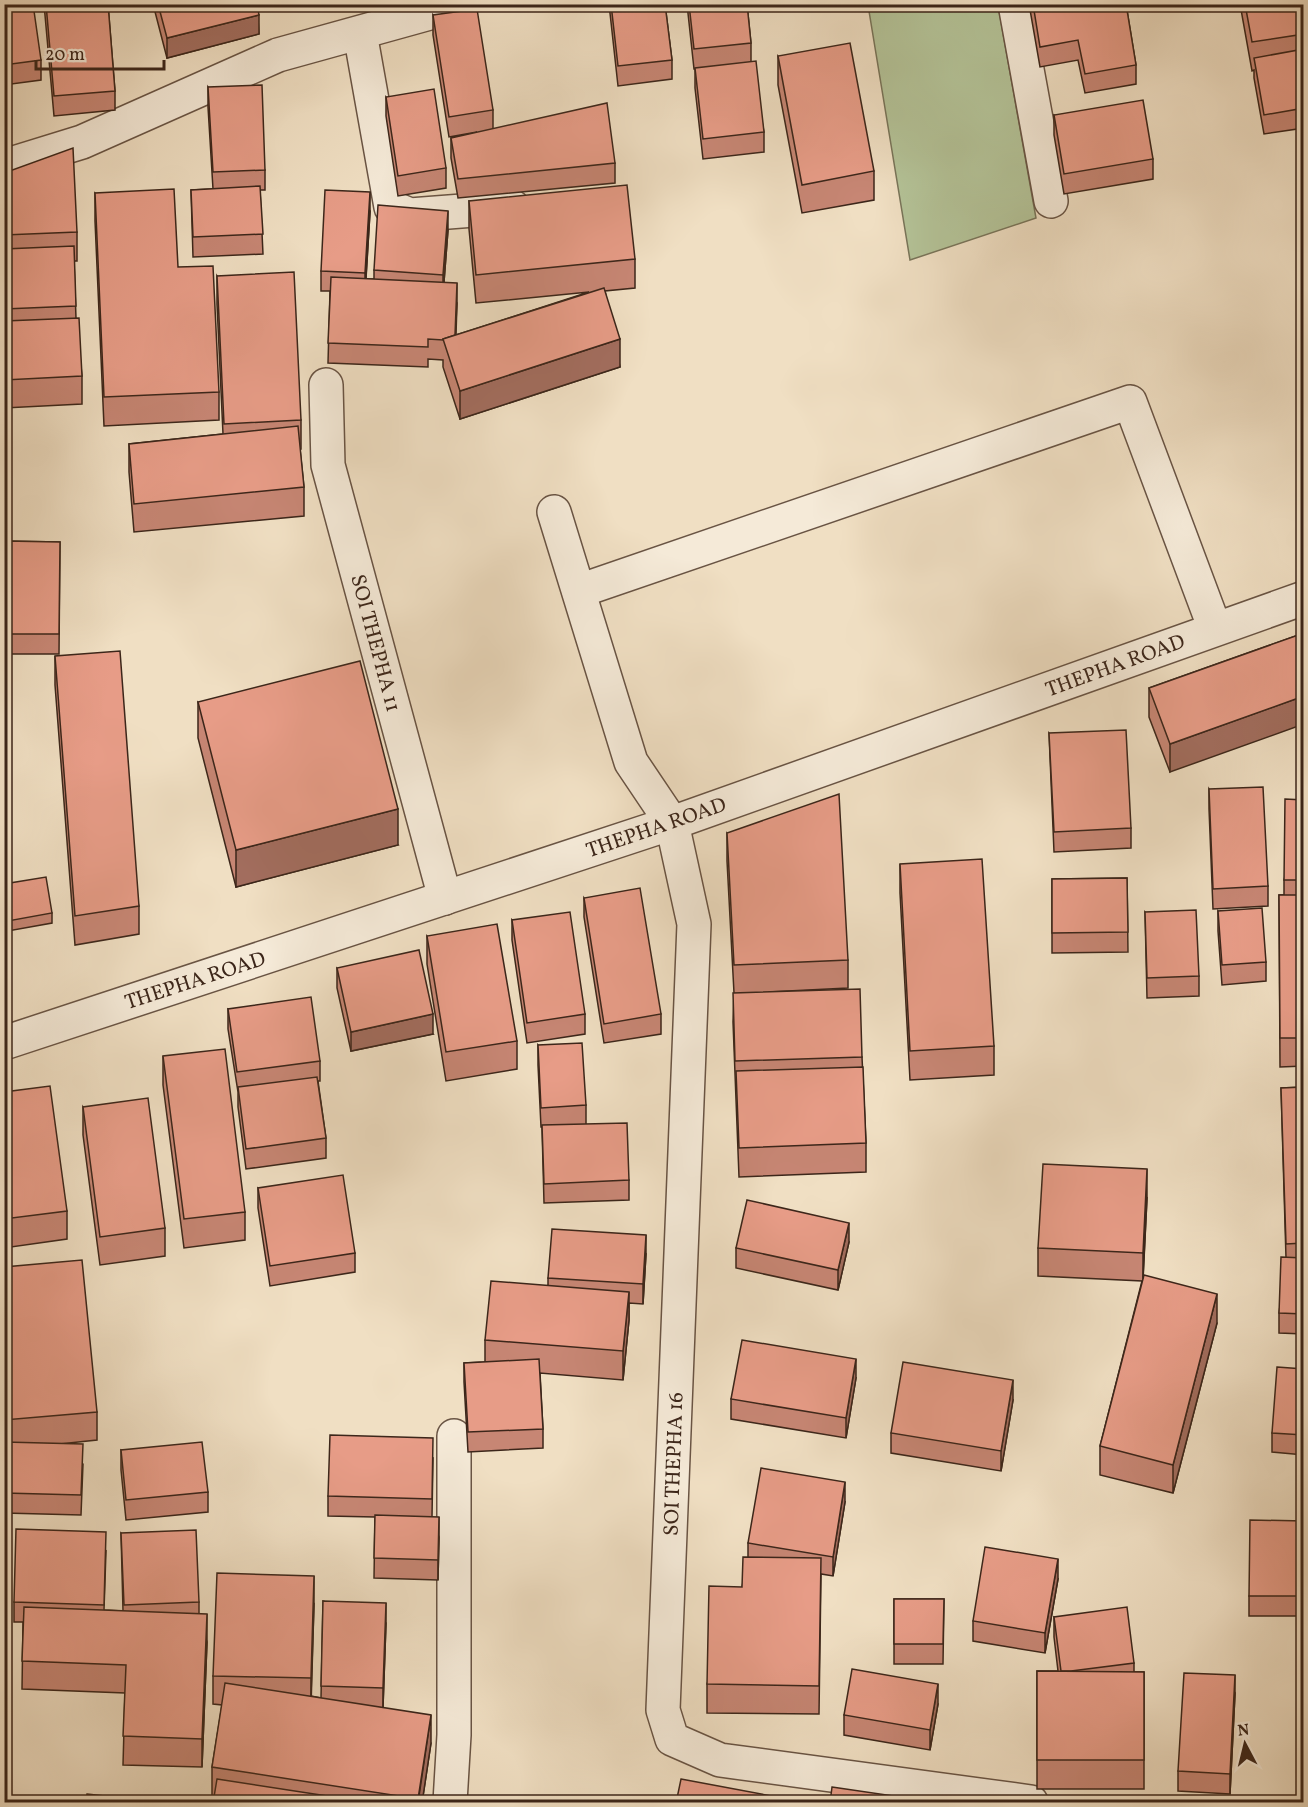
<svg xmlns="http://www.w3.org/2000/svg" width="1308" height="1807" font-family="Vollkorn,serif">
<rect width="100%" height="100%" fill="#f0dfc3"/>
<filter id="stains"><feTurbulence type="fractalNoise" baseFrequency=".00333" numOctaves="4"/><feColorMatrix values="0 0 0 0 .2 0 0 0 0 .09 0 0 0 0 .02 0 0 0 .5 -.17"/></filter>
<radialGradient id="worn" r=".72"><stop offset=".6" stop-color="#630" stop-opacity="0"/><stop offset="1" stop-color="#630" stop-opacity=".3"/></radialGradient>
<!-- green -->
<path fill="#b4c398" stroke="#787459" stroke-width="1.5" d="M868,5H998L1036,218L910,260Z"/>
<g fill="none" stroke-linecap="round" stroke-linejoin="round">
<!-- minor casing -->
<g stroke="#695444" stroke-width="36">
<g id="minor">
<path d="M1015,4L1051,201"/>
<path d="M360,33L391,207L410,215L513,207"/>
<path d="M4,166L82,142L278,55L462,4"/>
<path d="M326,385L328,465L445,898"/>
<path d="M554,512L631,762L672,823L694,924L663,1710L672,1739L720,1760L1031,1802"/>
<path d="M579,591L1130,402L1215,629"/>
<path d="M4,1043L672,823L1304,598"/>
<path d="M450,1802L454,1735V1436"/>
</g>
</g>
<!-- minor -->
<use href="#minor" stroke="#f5ead8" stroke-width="33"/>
</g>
<!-- wall -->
<g fill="#c78674" stroke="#3c261a" stroke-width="1.5">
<path d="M44,4H108L115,91V110L54,116Z"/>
<path d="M153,4H257L259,34L167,58Z"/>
<path d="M277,4H314L278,11Z"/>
<path d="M609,4H665L672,60V79L618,86Z"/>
<path d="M687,4H747L751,43V62L764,132V152L703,159L695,88V69H694Z"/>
<path d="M1029,4H1126L1136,65V84L1085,93L1078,60L1040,67Z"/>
<path d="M1240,4H1304V128L1264,134L1254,78V70L1252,71Z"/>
<path d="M4,6L41,60V80L4,85Z"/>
<path d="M433,15L493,110V129L615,163V183L458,198L451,158V138L477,132L449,137L433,35Z"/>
<path d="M778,56L874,171V200L802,213L778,85Z"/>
<path d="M208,87L265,170V190H260L263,254L193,257L191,190L213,189L208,107Z"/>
<path d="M386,97L446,168V188L398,196L386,116Z"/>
<path d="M1054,115L1153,159V179L1064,194L1054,135Z"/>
<path d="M4,173L77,232V261H74L76,318L82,376V404L4,408Z"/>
<path d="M95,193L178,267L219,392V420L104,426L95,221Z"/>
<path d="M469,201L635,259V288L605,291L620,367L460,419L443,367V360L428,359V367L328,363L330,291H321V271L370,212L366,279H374V270L448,230L444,282L457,303L456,335L589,292L476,303L469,229Z"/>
<path d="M217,276L301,420V449H300L304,487V516L134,532L129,472V444L223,434L217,304Z"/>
<path d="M4,541L60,542L59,654H4Z"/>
<path d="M1304,633L1170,772L1149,717V688Z"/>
<path d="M55,656L139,906V934L75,945L55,685Z"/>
<path d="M198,702L398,845L236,887L198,738Z"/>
<path d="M1049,733L1131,828V848L1054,852Z"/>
<path d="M1209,789L1268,886V906L1213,909L1209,809Z"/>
<path d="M1304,800V1066L1280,1067L1279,895H1284V880Z"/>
<path d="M727,833L848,960V988L770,992L862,1057L866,1143V1172L739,1177L733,1022L734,993L727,861Z"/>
<path d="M900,864L994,1046V1075L910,1080L900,893Z"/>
<path d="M1127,878L1128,952L1052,953V879Z"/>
<path d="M4,884L52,913V923L8,931L4,911Z"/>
<path d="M584,898L661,1014V1034L604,1043L584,917Z"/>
<path d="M1218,911L1266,962V981L1222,985L1218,931Z"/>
<path d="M1145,912L1199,976V996L1147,998Z"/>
<path d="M512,920L585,1014V1034L527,1043L512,940Z"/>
<path d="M427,936L517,1041V1069L446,1081L427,964Z"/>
<path d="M337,968L433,1034L351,1051L337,988Z"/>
<path d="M228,1009L320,1061V1081H318L326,1138V1158L246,1169L238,1107V1092L228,1029Z"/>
<path d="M538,1045L586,1105V1124L629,1180V1200L544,1203L542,1127H541L538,1065Z"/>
<path d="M163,1056L245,1212V1240L184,1248L163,1085Z"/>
<path d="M1304,1087V1334L1279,1333V1313L1286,1258L1281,1088Z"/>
<path d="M4,1092L67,1211V1239L4,1248Z"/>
<path d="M83,1107L165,1228V1256L100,1265L83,1135Z"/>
<path d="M258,1188L355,1253V1272L270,1286L258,1208Z"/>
<path d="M1147,1198L1143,1277L1217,1323L1173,1493L1100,1475V1446L1142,1281L1038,1276V1248Z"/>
<path d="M849,1242L838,1290L736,1268V1248Z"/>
<path d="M646,1254L643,1304L629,1303V1320L623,1380L540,1373L543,1429V1448L468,1452L464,1382V1363L485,1362V1340L548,1285V1278Z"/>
<path d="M4,1267L97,1412V1440L59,1444L83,1464L81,1515L4,1513Z"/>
<path d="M1304,1369V1455L1272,1452V1433Z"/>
<path d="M856,1378L846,1438L731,1419V1399Z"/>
<path d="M1013,1400L1001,1471L891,1453V1433Z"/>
<path d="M121,1450L208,1492V1512L126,1520L121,1470Z"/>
<path d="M433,1458L432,1517L439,1537L438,1580L374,1578L375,1517L328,1516V1496Z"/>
<path d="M845,1502L833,1576L821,1574L819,1714L707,1713V1684L742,1587L748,1557V1543Z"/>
<path d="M1304,1521V1616H1249V1596Z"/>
<path d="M121,1533L199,1602V1614L207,1642L202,1767L123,1765L125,1693L22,1689L23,1622H14V1602L106,1551L104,1610L123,1611Z"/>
<path d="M1058,1579L1045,1653L973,1641V1621Z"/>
<path d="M894,1599H944L943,1664H894Z"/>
<path d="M323,1601L386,1623L383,1707L431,1743L422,1803H213L214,1796H212V1767L222,1705L213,1704V1676L314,1604L311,1696L321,1698Z"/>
<path d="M1054,1617L1134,1663V1672H1144V1789H1037V1671H1058L1054,1637Z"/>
<path d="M1235,1694L1230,1794L1178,1791V1771Z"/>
<path d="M938,1704L930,1750L844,1735V1715Z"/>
</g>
<!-- shaded-wall -->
<g fill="#a26d5e" stroke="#3c261a" stroke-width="1.5">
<path d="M259,15V34L167,58V38Z"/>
<path d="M370,192V212L365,293V273Z"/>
<path d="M448,211V230L443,295V275Z"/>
<path d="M457,283V303L454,360V340Z"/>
<path d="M620,339V367L460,419V391Z"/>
<path d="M1304,696V724L1170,772V744Z"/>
<path d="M398,809V845L236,887V850Z"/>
<path d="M433,1014V1034L351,1051V1032Z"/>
<path d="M1147,1169V1198L1143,1281V1253Z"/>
<path d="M849,1223V1242L838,1290V1270Z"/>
<path d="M646,1235V1254L643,1304V1284Z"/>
<path d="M629,1292V1320L623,1380V1351Z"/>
<path d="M1217,1294V1323L1173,1493V1465Z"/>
<path d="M856,1359V1378L846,1438V1418Z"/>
<path d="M1013,1380V1400L1001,1471V1451Z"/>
<path d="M845,1482V1502L833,1576V1557Z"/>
<path d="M439,1517V1537L438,1580V1560Z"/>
<path d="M1058,1559V1579L1045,1653V1633Z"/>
<path d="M314,1576V1604L311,1707V1678Z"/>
<path d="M386,1603V1623L383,1708V1688Z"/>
<path d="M207,1614V1642L202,1767V1739Z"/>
<path d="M1235,1675V1694L1230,1794V1774Z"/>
<path d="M938,1684V1704L930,1750V1730Z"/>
<path d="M431,1715V1743L422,1803H418Z"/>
</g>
<!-- building -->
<g fill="#e79c87" stroke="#3c261a" stroke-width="1.5">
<path d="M13,4H33L41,60L4,65V6Z"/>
<path d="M46,4H108L115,91L54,96Z"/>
<path d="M158,4H257L259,15L167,38Z"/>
<path d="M611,4H665L672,60L618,66Z"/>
<path d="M689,4H747L751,43L694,49Z"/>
<path d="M1033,4H1126L1136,65L1085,74L1078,40L1040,47Z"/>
<path d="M1245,4H1304V34L1252,42Z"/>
<path d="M477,9L493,110L449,117L433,15Z"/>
<path d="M850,43L874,171L802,185L778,56Z"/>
<path d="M1304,49V108L1264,115L1254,58Z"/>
<path d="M756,61L764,132L703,139L695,68Z"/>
<path d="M262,85L265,170L213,172L208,87Z"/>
<path d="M434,89L446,168L398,176L386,97Z"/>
<path d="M1143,100L1153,159L1064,174L1054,115Z"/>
<path d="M607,103L615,163L458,179L451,138Z"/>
<path d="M73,148L77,232L4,235V173Z"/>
<path d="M627,185L635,259L476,275L469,201Z"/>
<path d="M260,186L263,234L193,237L191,190Z"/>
<path d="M174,189L178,267L213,266L219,392L104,397L95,193Z"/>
<path d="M325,190L370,192L365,273L321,271Z"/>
<path d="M378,205L448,211L443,275L374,270Z"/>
<path d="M74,246L76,306L4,309V249Z"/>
<path d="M294,272L301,420L224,424L217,276Z"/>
<path d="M331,277L457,283L455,335L443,339V340L428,339V347L328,343Z"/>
<path d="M604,288L620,339L460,391L443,339Z"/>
<path d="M79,318L82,376L4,380V321Z"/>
<path d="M298,426L304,487L134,504L129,444Z"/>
<path d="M4,541L60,542L59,634H4Z"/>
<path d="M1304,633V696L1170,744L1149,688Z"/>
<path d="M120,651L139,906L75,916L55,656Z"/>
<path d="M360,661L398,809L236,850L198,702Z"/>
<path d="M1126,730L1131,828L1054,832L1049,733Z"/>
<path d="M1263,787L1268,886L1213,889L1209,789Z"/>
<path d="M839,794L848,960L734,965L727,833Z"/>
<path d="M1285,799L1304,800V880H1284Z"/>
<path d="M982,859L994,1046L910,1051L900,864Z"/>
<path d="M46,877L52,913L8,921L4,901V884Z"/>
<path d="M1127,878L1128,932L1052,933V879Z"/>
<path d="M640,888L661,1014L604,1024L584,898Z"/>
<path d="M1279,895H1304V1038H1280Z"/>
<path d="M1262,908L1266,962L1222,965L1218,911Z"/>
<path d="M1196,910L1199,976L1147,978L1145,912Z"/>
<path d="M570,912L585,1014L527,1023L512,920Z"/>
<path d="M497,924L517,1041L446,1052L427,936Z"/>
<path d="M419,950L433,1014L351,1032L337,968Z"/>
<path d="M860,989L862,1057L735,1061L733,993Z"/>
<path d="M311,997L320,1061L237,1072L228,1009Z"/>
<path d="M582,1043L586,1105L541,1108L538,1045Z"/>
<path d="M225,1049L245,1212L184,1219L163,1056Z"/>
<path d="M863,1067L866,1143L739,1148L736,1071Z"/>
<path d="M317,1077L326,1138L246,1149L238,1087Z"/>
<path d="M50,1086L67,1211L4,1219V1092Z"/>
<path d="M1304,1087V1243L1286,1244L1281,1088Z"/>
<path d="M148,1098L165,1228L100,1237L83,1107Z"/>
<path d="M627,1123L629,1180L544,1184L542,1125Z"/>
<path d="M1043,1164L1147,1169L1143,1253L1038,1248Z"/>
<path d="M343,1175L355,1253L270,1266L258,1188Z"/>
<path d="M747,1200L849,1223L838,1270L736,1248Z"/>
<path d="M552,1229L646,1235L643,1284L548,1278Z"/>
<path d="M1281,1257L1304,1258V1314L1279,1313Z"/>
<path d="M82,1260L97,1412L4,1420V1267Z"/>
<path d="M1144,1275L1217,1294L1173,1465L1100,1446Z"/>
<path d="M491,1281L629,1292L623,1351L485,1340Z"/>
<path d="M742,1340L856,1359L846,1418L731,1399Z"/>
<path d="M539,1359L543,1429L468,1432L464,1363Z"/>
<path d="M903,1362L1013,1380L1001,1451L891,1433Z"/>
<path d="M1277,1367L1304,1369V1435L1272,1433Z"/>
<path d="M330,1435L433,1438L432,1499L328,1496Z"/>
<path d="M4,1442L83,1444L81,1495L4,1493Z"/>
<path d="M202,1442L208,1492L126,1500L121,1450Z"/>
<path d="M761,1468L845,1482L833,1557L748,1543Z"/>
<path d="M375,1515L439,1517L438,1560L374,1558Z"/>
<path d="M1250,1520L1304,1521V1596H1249Z"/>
<path d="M16,1529L106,1532L104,1605L14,1602Z"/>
<path d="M196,1530L199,1602L124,1605L121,1533Z"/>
<path d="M985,1547L1058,1559L1045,1633L973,1621Z"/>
<path d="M743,1557L821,1558L819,1686L707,1684L709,1586L742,1587Z"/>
<path d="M217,1573L314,1576L311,1678L213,1676Z"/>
<path d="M894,1599H944L943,1644H894Z"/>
<path d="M323,1601L386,1603L383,1688L321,1686Z"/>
<path d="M24,1607L207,1614L202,1739L123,1736L126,1665L22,1661Z"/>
<path d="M1127,1607L1134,1663L1071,1671H1061L1054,1617Z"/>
<path d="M852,1669L938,1684L930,1730L844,1715Z"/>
<path d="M1037,1671L1144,1672V1760H1037Z"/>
<path d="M1184,1673L1235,1675L1230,1774L1178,1771Z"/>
<path d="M225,1683L431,1715L418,1799L212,1767Z"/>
<path d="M217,1779L373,1803H213Z"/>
<path d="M681,1779L777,1797L776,1803H676Z"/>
<path d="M832,1787L928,1801L927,1803H830Z"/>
<path d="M87,1794L168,1803H86Z"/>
</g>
<g text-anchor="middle" stroke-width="4.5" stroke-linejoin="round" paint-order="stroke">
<!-- street labels -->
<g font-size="21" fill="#3c261a" stroke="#f5ead8">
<text transform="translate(376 643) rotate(75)" y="7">SOI THEPHA 11</text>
<text transform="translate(1115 665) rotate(-20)" y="7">THEPHA ROAD</text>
<text transform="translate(656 827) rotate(-19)" y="7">THEPHA ROAD</text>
<text transform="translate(195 980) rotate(-18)" y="7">THEPHA ROAD</text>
<text transform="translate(673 1464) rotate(-88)" y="7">SOI THEPHA 16</text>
</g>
</g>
<!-- margin -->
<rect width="1308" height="1807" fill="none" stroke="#f0dfc3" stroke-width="24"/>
<rect x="6" y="6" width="1296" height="1795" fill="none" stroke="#3c261a" stroke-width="3"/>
<rect x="12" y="12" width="1284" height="1783" fill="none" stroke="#3c261a" stroke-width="1.5"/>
<!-- north arrow -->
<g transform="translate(1245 1744) rotate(353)" stroke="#f5ead8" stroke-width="4.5" paint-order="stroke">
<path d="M0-4.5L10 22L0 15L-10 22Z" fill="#3c261a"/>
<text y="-9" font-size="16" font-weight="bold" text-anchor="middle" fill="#3c261a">N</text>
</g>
<!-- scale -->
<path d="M36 60v9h128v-9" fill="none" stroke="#3c261a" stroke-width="3"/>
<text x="45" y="60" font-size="18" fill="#3c261a" stroke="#f5ead8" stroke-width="4.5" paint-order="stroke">20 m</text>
<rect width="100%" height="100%" filter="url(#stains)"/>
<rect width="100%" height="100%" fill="url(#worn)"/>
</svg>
